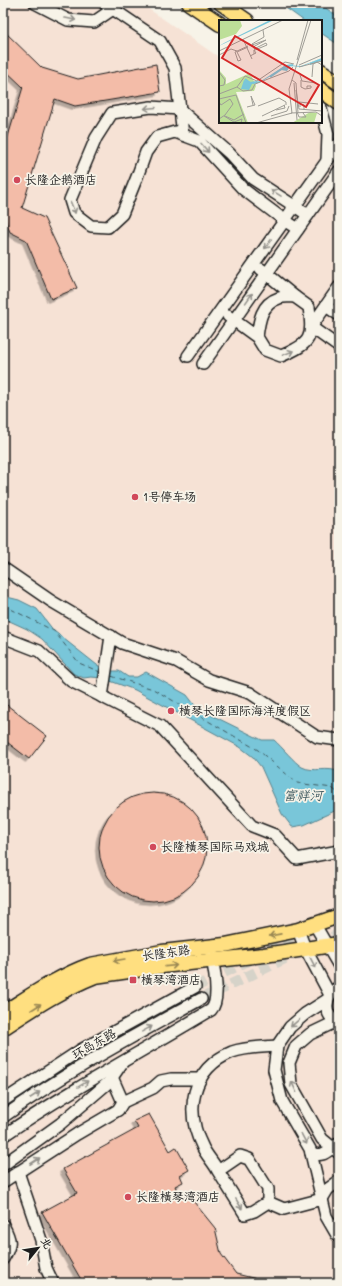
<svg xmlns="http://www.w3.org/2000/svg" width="342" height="1286" font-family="Mali,'LXGW WenKai TC',sans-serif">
<defs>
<filter id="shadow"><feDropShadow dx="-3.5" dy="3.5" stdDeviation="0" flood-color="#0004"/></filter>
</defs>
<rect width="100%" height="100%" fill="#f7f3e8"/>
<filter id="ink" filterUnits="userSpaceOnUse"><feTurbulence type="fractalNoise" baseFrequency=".025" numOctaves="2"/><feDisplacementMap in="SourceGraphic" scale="8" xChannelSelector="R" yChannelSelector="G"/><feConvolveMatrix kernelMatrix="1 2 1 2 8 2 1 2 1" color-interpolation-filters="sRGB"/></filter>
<g filter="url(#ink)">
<!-- built -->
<path fill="#f6e2d5" d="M3,3H140L220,58V122H314L339,139V1283H3Z"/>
<!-- water -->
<g fill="#79c6d9" stroke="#54828d">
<path d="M279,3H318L339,17V45L321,33V21H304Z"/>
<path d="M3,596L19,600L37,609L54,631L97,665L108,671H119L128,677H137L146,672L187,695L197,708L262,740H274C281,746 295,763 302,767C313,773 328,766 339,772V809L304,825L292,827L282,814L261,767L253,757L240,747L135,690L102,678L91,677L84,678L74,674L42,639L27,629L3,618Z"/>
</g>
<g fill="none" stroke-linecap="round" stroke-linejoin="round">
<!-- ferry -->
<g stroke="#3d585e" stroke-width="1" stroke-dasharray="5 4" stroke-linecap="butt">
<path d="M3,605L54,631L79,663L100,672"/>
<path d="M111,676L153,689L258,750L297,783L332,788L339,794"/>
</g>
</g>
<!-- building -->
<g fill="#f3bca8" stroke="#1c1c1c" filter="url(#shadow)">
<path d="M3,30L42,68L78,79L156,64L160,92L75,106L55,99L22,208L44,218L77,288L51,299L26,240L10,232L3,213V153L23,87L3,68Z"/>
<path d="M3,702L47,736L29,759L3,739Z"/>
<circle cx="153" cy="847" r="54"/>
<path d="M149,1114L170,1151L176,1147L189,1170L180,1175L183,1182L175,1186L178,1192L194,1202L215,1228L221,1254L236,1274L274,1283H83L42,1212L77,1193L63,1169L138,1128L134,1121Z"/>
</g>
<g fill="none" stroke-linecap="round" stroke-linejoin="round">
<!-- minor-tunnel -->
<g stroke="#d6d3c9" stroke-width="11" stroke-dasharray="11 5.5" stroke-linecap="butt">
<path d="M317,944L339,934"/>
<path d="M268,951L309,932"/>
<path d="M195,987L253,958"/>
<path d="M201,999L294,954"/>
</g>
<!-- minor casing -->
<g stroke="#1c1c1c" stroke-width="14">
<g id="minor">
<path d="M35,3L68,20L94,22L113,9"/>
<path d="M104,3L160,41L175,68L183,135"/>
<path d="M321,108L328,134L327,160"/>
<path d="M298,229L284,220L243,189L199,141L175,132L157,137L146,152L137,177L122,214L108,227L91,226L74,213L70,200L96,138L112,113L151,107L179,109L229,153L253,179L308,215"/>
<path d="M261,269L295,297"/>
<path d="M339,287L311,327L339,347"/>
<path d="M326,306L339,315"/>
<path d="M228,316L257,337L265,350L281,356C312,343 313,338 309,307L295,297C290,297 284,296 279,298C261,304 259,321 257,337"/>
<path d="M188,356L339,144"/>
<path d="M203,364L339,171"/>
<path d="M3,568L51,601L122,643L176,661L209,680L250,693L317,737L339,740"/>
<path d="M3,637L39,651L71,681L160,726L252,826L275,835L297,859L339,851"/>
<path d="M102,697L111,636"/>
<path d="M315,925L339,966"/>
<path d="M298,930L305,948L330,995"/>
<path d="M339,987C324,995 322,1016 339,1023"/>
<path d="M327,1000L305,1014L290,1027L277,1046L274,1070L282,1101L310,1149L326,1216L337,1235L339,1234"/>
<path d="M335,1022L310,1034L296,1046L289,1063L291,1084L322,1139L339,1153"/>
<path d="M112,1077L123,1102"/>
<path d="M3,1101L79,1051L195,987"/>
<path d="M3,1117C66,1072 134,1036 201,999"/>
<path d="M3,1136C70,1090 141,1052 211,1010C221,999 214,968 211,953"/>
<path d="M311,1153C325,1158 327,1150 338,1144"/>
<path d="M3,1165L60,1124L109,1082L122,1063"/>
<path d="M218,1171L240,1156L249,1159L268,1189V1202L254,1211L245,1214L218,1171C214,1163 207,1156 203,1148C184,1111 191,1069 232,1052C246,1047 262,1047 277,1046"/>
<path d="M18,1172L41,1240L46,1268L53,1283"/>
<path d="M3,1182L77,1134L118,1110L123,1102L153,1088L161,1081L171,1079H200"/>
<path d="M268,1202L284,1209L322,1199L328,1189L339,1181"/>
<path d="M3,1225C11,1240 12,1244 3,1259"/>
</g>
</g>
<!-- major casing -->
<g stroke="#1c1c1c" stroke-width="17">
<g id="major">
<path d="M189,3L220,24"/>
<path d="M221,3L247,21"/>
<path d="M321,71L339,83"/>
<path d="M321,90L339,103"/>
<path d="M3,1013C30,996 59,976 90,965L162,952L225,945L298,930L339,916"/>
<path d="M3,1028C32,1009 62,989 95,976L162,966L264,955L339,944"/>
</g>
</g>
<!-- minor -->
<use href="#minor" stroke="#f7f3e8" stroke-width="11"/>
<!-- major -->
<use href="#major" stroke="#ffdf80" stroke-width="14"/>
</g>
<!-- one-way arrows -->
<defs><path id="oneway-shaft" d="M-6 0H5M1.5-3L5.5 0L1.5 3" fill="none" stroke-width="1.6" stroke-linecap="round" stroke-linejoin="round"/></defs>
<g stroke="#94928c">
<use href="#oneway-shaft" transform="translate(70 19) rotate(12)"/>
<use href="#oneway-shaft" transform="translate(150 108) rotate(175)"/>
<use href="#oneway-shaft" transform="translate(205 148) rotate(49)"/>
<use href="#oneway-shaft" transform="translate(276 193) rotate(-148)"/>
<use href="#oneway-shaft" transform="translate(73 208) rotate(68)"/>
<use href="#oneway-shaft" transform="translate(268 244) rotate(125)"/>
<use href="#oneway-shaft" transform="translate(249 298) rotate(-55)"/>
<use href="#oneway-shaft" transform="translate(288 353) rotate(-22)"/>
<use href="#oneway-shaft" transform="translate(313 963) rotate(62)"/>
<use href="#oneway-shaft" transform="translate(295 1023) rotate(139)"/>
<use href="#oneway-shaft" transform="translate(147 1029) rotate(-29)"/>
<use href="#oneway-shaft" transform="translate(83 1084) rotate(-31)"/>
<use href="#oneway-shaft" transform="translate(294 1087) rotate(-115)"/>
<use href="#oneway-shaft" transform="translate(35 1095) rotate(-33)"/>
<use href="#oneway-shaft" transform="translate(304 1139) rotate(62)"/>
<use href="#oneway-shaft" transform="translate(35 1161) rotate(-33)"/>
<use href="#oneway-shaft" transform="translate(239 1204) rotate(58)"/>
</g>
<g stroke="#998753">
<use href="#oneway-shaft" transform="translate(275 935) rotate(169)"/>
<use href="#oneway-shaft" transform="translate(119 960) rotate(170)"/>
<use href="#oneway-shaft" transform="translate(171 966) rotate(-6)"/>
<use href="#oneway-shaft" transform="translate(36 1007) rotate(-33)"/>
</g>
</g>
<!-- markers -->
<g fill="#d1495b" stroke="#f7f3e8" stroke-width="1.5">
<circle cx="17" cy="180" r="4"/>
<circle cx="135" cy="497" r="4"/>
<circle cx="171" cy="711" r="4"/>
<circle cx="153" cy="847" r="4"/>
<rect x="129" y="976" width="8" height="8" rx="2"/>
<circle cx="128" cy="1197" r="4"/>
</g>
<g text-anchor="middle" stroke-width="3.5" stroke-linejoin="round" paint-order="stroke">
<!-- poi labels -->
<g font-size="12" fill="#1c1c1c" stroke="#f7f3e8" text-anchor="start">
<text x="25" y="184">长隆企鹅酒店</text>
<text x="143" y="501">1号停车场</text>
<text x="179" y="715">横琴长隆国际海洋度假区</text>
<text x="161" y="851">长隆横琴国际马戏城</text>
<text x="141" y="984">横琴湾酒店</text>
<text x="136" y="1201">长隆横琴湾酒店</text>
</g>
<!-- street labels -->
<g font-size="12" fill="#1c1c1c" stroke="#f7f3e8">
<text transform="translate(166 953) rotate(-8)" y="4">长隆东路</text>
<text transform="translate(94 1044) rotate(-30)" y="4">环岛东路</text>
</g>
<!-- water labels -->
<g font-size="13" font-style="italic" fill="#3d585e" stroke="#f7f3e8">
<text x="303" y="800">富祥河</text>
</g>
</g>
<!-- overview -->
<g transform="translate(219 20)">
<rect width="103" height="103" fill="#f7f3e8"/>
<path d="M0,0H21L23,6L17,14L0,20ZM0,50L7,58V64L29,54L33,57L37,66L35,71L17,72L29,103H0ZM91,92L98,93L95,103H73Z" fill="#bddf98"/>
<path d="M51,0H55L0,26L5,23ZM103,38L82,47L71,46L68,51L62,50L40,63L33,64L30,70L22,69L25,60L32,62L42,61L67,45L82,46Z" fill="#79c6d9"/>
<path fill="none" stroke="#79c6d9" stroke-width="2" d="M91,44L103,39M51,57L67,46L74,45M26,59L31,63L38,62"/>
<path fill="none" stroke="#9f9d96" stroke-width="1" d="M24,19L33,39M33,25L47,20L34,27M29,26L16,32L19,41L22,40L18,32L29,27M35,29L47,23L48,25L36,30L33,24L45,17L44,10M0,31L64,0M0,35L12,29L18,31M31,36L37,33L35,30V34M78,40L89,0M80,45L103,35M80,47L103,41M0,52L6,60L5,65L0,66M81,55L83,61L97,63M93,57L94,44L98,42L103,45M73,60L77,63L79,93M82,60V67L86,69L92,68V66H88V68M75,63L78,100M18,67L26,56L38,61L66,42L75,44M18,67L24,71L33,70L36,64L70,51L74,47M77,70L80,89L103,91M0,74L18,67M0,79L17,75L27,103M0,82L2,85L11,79L14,84L6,95L0,99M80,82L99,84M39,86L60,78L67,82V85M28,87L36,85L32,76L34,85M81,87V84L85,85V90M57,90L66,88L65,85M78,92L80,97H87L84,93M72,93L97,92L103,96M5,96L15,102L23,99L22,103M6,96L15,100L25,94M43,96L66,85M52,96L68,91L70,86M37,103L73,93L70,69L92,0"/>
<path fill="#d62828" fill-opacity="0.15" stroke="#d62828" stroke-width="2" d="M16,16L100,65L87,87L3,38Z"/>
<rect width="103" height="103" fill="none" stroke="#1c1c1c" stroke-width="2"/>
</g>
<!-- margin -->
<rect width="342" height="1286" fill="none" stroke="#f7f3e8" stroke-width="16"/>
<rect x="8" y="8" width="326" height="1270" fill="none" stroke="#1c1c1c" stroke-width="1.5" filter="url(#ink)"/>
<!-- north arrow -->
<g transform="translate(38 1248) rotate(60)" stroke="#f7f3e8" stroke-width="3" paint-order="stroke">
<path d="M0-3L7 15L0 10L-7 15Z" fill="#1c1c1c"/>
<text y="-6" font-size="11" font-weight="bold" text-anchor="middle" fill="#1c1c1c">北</text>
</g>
</svg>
